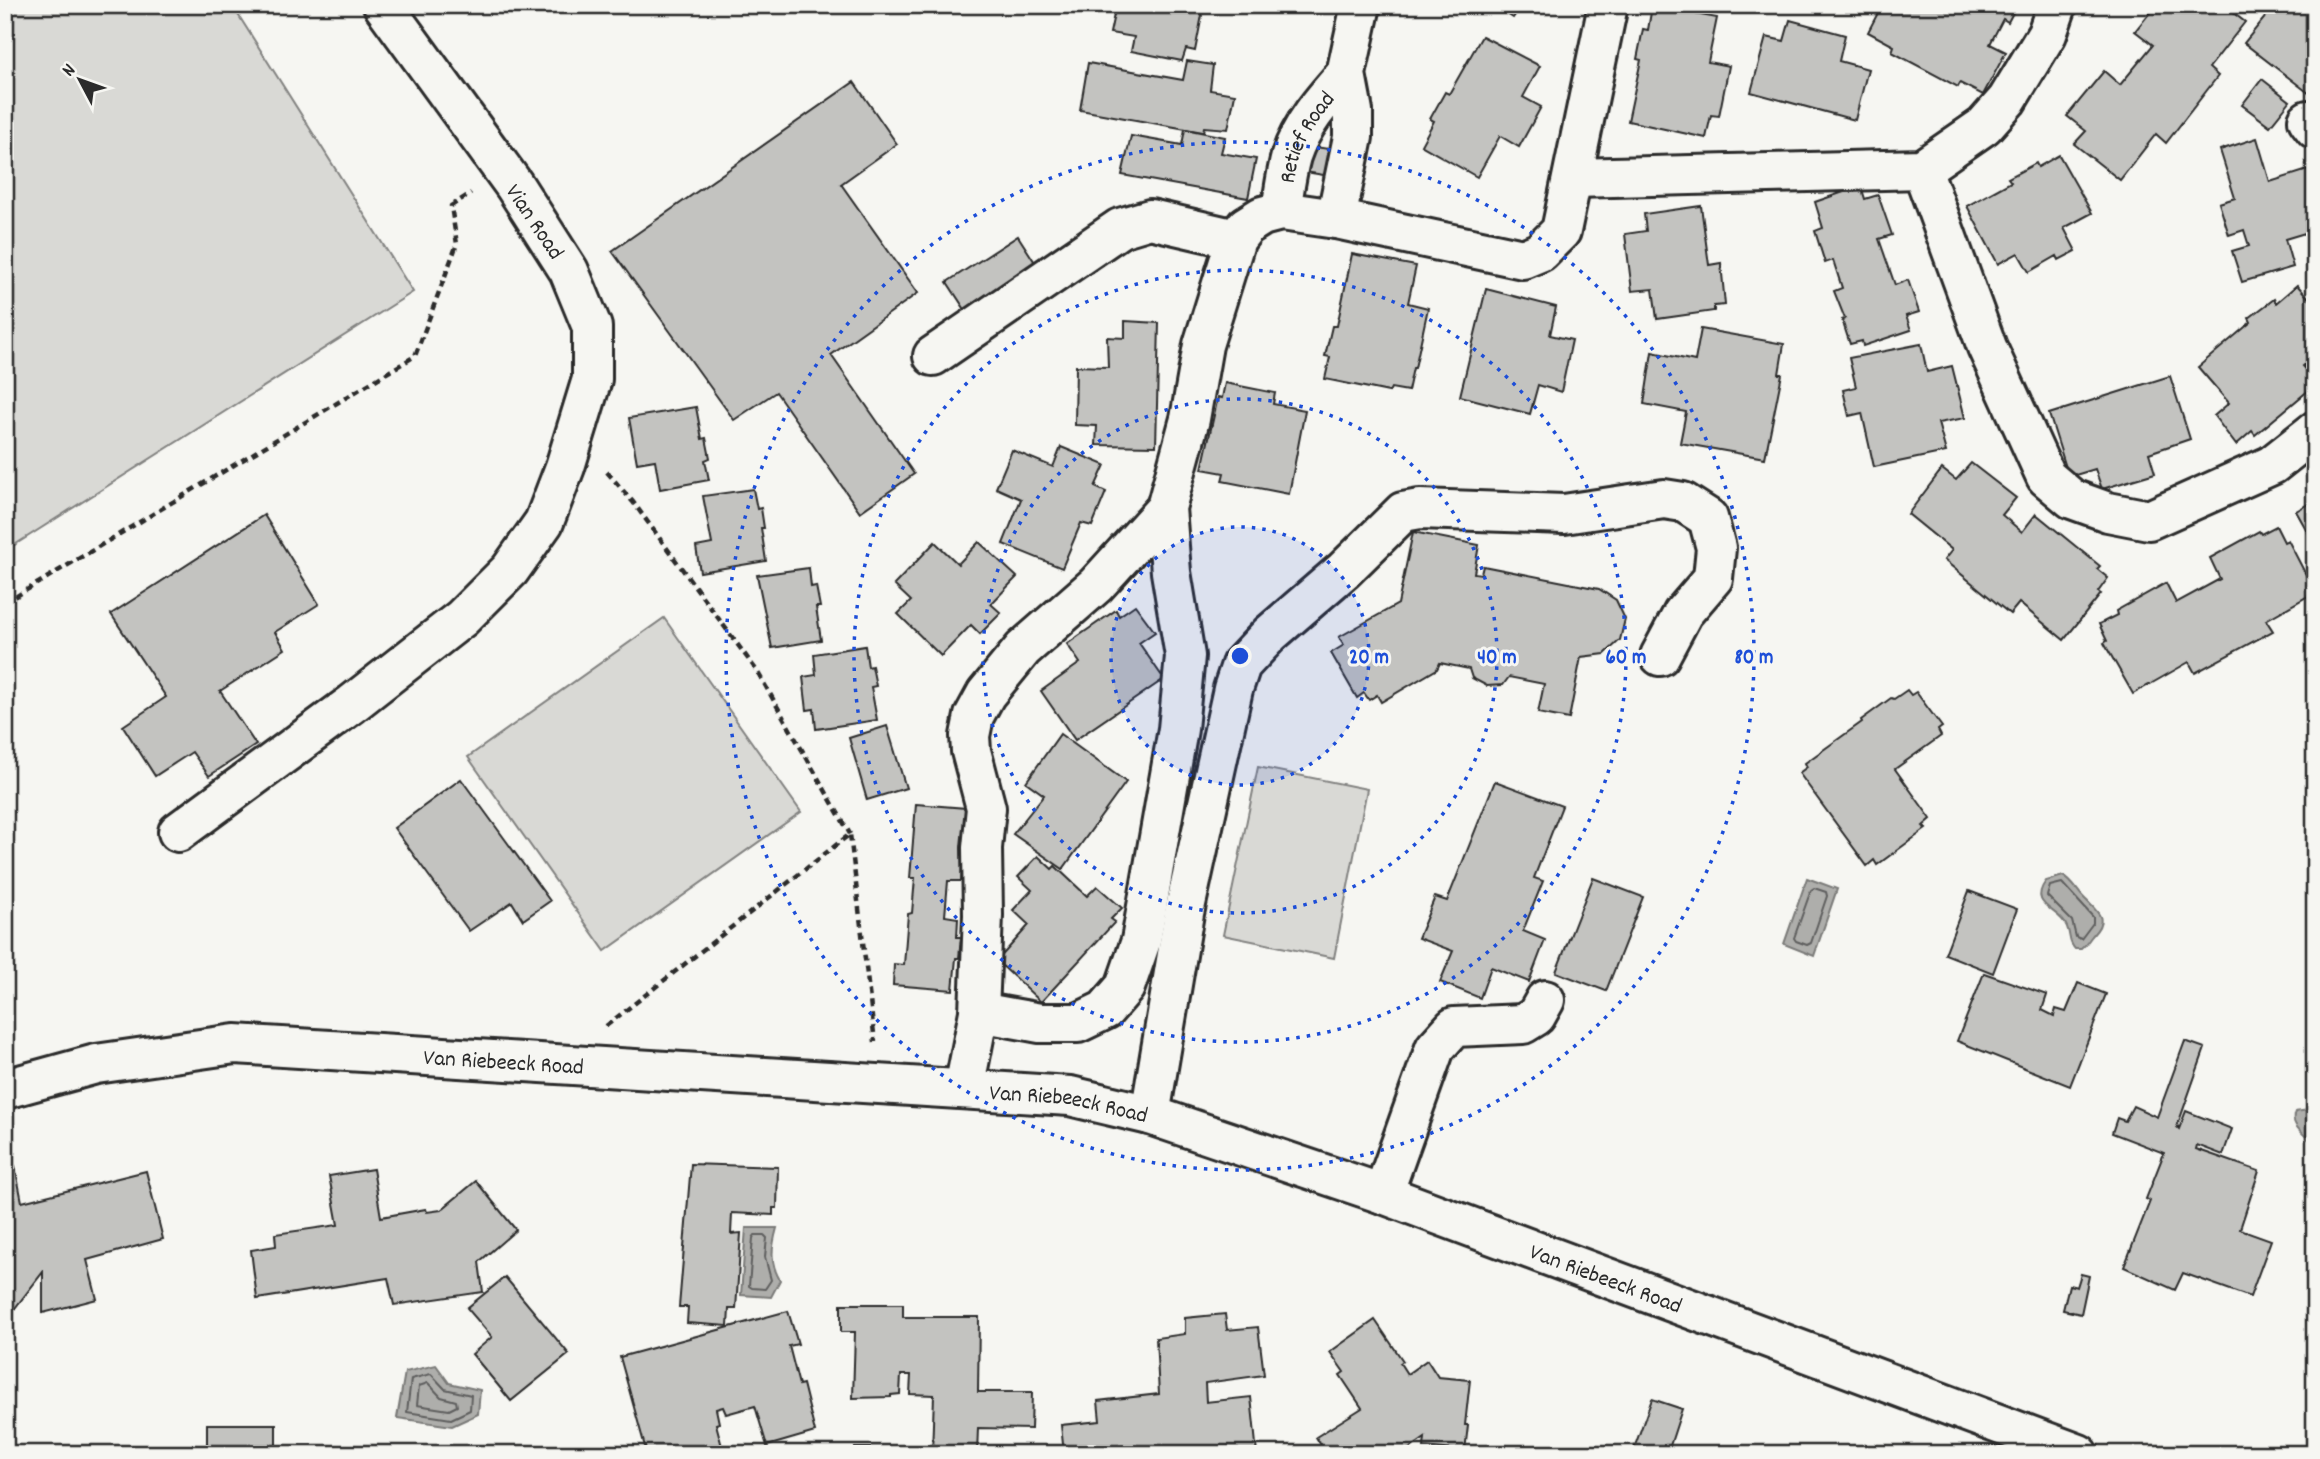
<svg xmlns="http://www.w3.org/2000/svg" width="2320" height="1459" font-family="Dekko,sans-serif">
<rect width="100%" height="100%" fill="#f6f6f2"/>
<filter id="ink" filterUnits="userSpaceOnUse"><feTurbulence type="fractalNoise" baseFrequency=".0143" numOctaves="2"/><feDisplacementMap in="SourceGraphic" scale="14" xChannelSelector="R" yChannelSelector="G"/><feConvolveMatrix kernelMatrix="1 2 1 2 8 2 1 2 1" color-interpolation-filters="sRGB"/></filter>
<g filter="url(#ink)">
<!-- green -->
<g fill="#d9d9d5" stroke="#828280" stroke-width="2">
<path d="M5,5H232L413,292L5,551Z"/>
<path d="M664,618L801,812L605,951L468,757Z"/>
<path d="M1258,767L1367,789L1334,958L1223,935Z"/>
</g>
<!-- water -->
<g fill="#aeaeab" stroke="#7a7a78" stroke-width="2">
<path d="M2063,876C2074,882 2077,892 2086,900C2100,914 2108,919 2092,936C2088,941 2086,945 2081,949H2075C2068,942 2071,936 2067,927C2060,908 2027,907 2046,881Z"/>
<path d="M1807,878L1837,889L1814,956L1784,944Z"/>
<path d="M2315,1104V1141L2311,1142C2303,1133 2289,1124 2295,1112L2309,1110Z"/>
<path d="M746,1228H777C772,1246 769,1262 780,1280L771,1297L741,1295Z"/>
<path d="M436,1365L449,1383L480,1390L478,1414L452,1426L397,1418L405,1372Z"/>
</g>
<g fill="none" stroke-linecap="round" stroke-linejoin="round">
<!-- shore -->
<g stroke="#5f5f5e" stroke-width="2">
<path d="M2062,883L2093,917V923L2081,939L2076,937L2072,921L2047,896L2050,886Z"/>
<path d="M1814,888L1826,892L1827,896L1811,943L1807,945L1796,941L1794,938L1811,890Z"/>
<path d="M755,1235H764L767,1238L765,1257L771,1280L765,1289L752,1288L749,1286L753,1238Z"/>
<path d="M431,1374L445,1389L471,1395L470,1410L451,1419L407,1412L411,1379Z"/>
<path d="M428,1383L441,1397L456,1401L457,1406L449,1410L417,1405L419,1386Z"/>
</g>
</g>
<!-- building -->
<g fill="#c3c3c0" stroke="#2b2b2b" stroke-width="2">
<path d="M1116,5H1204L1195,51L1186,49L1182,61L1131,51L1134,37L1110,33Z"/>
<path d="M1493,5H1522L1513,18Z"/>
<path d="M1534,5H1549L1543,12Z"/>
<path d="M1882,5H2017L2008,22L2003,19L1990,44L2006,52L1983,95L1960,83L1958,87L1892,52L1894,46L1868,32Z"/>
<path d="M2156,5H2223L2245,22L2209,68L2218,76L2166,143L2156,134L2120,180L2074,144L2086,131L2067,116L2104,71L2120,85L2153,45L2135,31Z"/>
<path d="M2275,5H2315V98L2244,43Z"/>
<path d="M1652,6L1717,18L1708,62L1729,66L1719,116L1711,115L1706,138L1628,121L1641,60L1637,59L1643,29L1648,30Z"/>
<path d="M1790,20L1845,35L1839,61L1868,69L1855,120L1751,92L1766,37L1784,41Z"/>
<path d="M1482,36L1540,66L1523,97L1541,107L1519,147L1500,136L1477,177L1421,145L1434,121L1430,119L1445,92L1449,94Z"/>
<path d="M1187,61L1213,65L1210,90L1235,94L1228,129L1204,127L1203,132L1080,110L1088,63L1183,80Z"/>
<path d="M2262,79L2290,101L2270,126L2242,105Z"/>
<path d="M854,82L897,144L841,184L918,293L831,355L914,474L860,512L776,392L734,420L612,251Z"/>
<path d="M1185,129L1225,137L1221,153L1256,159L1248,198L1122,175L1131,136L1182,145Z"/>
<path d="M2257,138L2270,182L2311,169L2315,180V230L2285,239L2293,267L2242,282L2232,251L2249,246L2244,230L2229,235L2219,203L2235,198L2220,150Z"/>
<path d="M1309,146L1335,150L1330,176L1305,172Z"/>
<path d="M2059,155L2092,213L2064,228L2076,251L2059,260L2057,256L2029,272L2018,253L1998,264L1967,206L2011,182L2008,178L2036,163L2038,167Z"/>
<path d="M1861,186L1865,199L1878,195L1892,235L1879,239L1895,285L1908,280L1919,312L1906,316L1911,330L1863,346L1862,341L1850,344L1842,320L1845,319L1834,291L1842,288L1833,260L1825,263L1815,231L1823,228L1815,202Z"/>
<path d="M1701,206L1709,265L1721,263L1725,305L1714,306V311L1657,319L1653,289L1632,291L1625,234L1646,231L1644,214Z"/>
<path d="M1018,236L1036,264L966,311L947,282Z"/>
<path d="M1352,254L1416,266L1408,303L1428,308L1415,368H1413L1408,391L1391,388L1389,392L1325,379L1330,357L1325,356L1332,326H1337Z"/>
<path d="M2297,285L2315,305V356L2303,366L2315,379V385L2255,435L2252,431L2236,445L2214,416L2229,403L2198,367L2251,322L2249,318L2274,299L2276,303Z"/>
<path d="M1486,289L1556,307L1550,335L1572,340L1561,392L1538,385L1530,414L1460,396Z"/>
<path d="M1125,321L1159,323L1156,446L1096,445L1097,426L1075,425L1076,366L1108,367L1107,337L1125,338Z"/>
<path d="M1701,329L1784,344L1779,374H1782L1765,458L1680,443L1686,412L1644,404L1652,352L1695,361Z"/>
<path d="M1921,344L1927,372L1952,366L1965,418L1938,423L1946,452L1874,467L1862,413L1849,416L1843,390L1856,387L1849,358Z"/>
<path d="M2170,376L2190,439L2149,453L2155,473L2102,489L2095,469L2069,477L2049,414Z"/>
<path d="M1225,383L1275,393L1273,404L1305,410L1289,494L1222,481L1224,473L1202,469L1218,397L1222,398Z"/>
<path d="M696,407L702,439L706,438L710,458L705,460L709,480L660,489L655,460L637,463L629,418Z"/>
<path d="M1061,447L1105,465L1095,487L1106,492L1092,526L1081,523L1062,568L1003,544L1021,499L996,488L1012,450L1053,467Z"/>
<path d="M1971,463L2016,498L2002,515L2022,532L2036,514L2100,566L2097,569L2108,578L2098,592L2101,594L2064,640L2019,603L2010,614L1944,560L1952,550L1908,514L1942,469L1956,480Z"/>
<path d="M753,489L757,509L761,508L764,528H761L766,561L700,572L696,547L712,544L703,496Z"/>
<path d="M2315,500V545L2296,511Z"/>
<path d="M264,515L319,604L275,632L285,649L220,691L256,745L209,776L192,752L155,776L123,726L166,697L111,614Z"/>
<path d="M2276,526L2284,542L2288,540L2315,592L2266,620L2273,631L2195,673L2189,662L2133,694L2104,643L2107,641L2099,624L2117,615L2116,611L2166,583L2176,603L2220,579L2210,558L2259,531L2261,534Z"/>
<path d="M1413,532L1479,545L1474,573L1481,574L1483,566L1599,589L1616,600L1625,619L1620,640L1605,654L1581,657L1569,719L1538,713L1544,684L1509,677L1503,685L1487,686L1472,678L1469,669L1440,663L1437,669L1381,702L1377,695L1369,700L1364,693L1357,698L1331,653L1344,645L1339,637L1398,604Z"/>
<path d="M935,542L958,564L979,542L1017,577L991,604L1001,613L980,634L971,625L941,656L898,614L911,601L894,585Z"/>
<path d="M809,568L811,587L816,586L820,607H816L821,640L772,648L757,575Z"/>
<path d="M1135,605L1155,632L1139,643L1164,679L1075,740L1041,691L1080,663L1067,644L1116,610L1119,616Z"/>
<path d="M865,646L868,667L872,666L876,686L871,687L877,720L816,729L814,709L807,710L803,677L816,675L814,654Z"/>
<path d="M1907,690L1911,695L1916,692L1942,727L1938,730L1941,736L1895,769L1931,819L1923,826L1926,829L1877,865L1874,860L1867,866L1799,773L1807,767L1805,763L1862,722L1861,720L1891,698L1894,699Z"/>
<path d="M887,726L906,788L867,800L849,738Z"/>
<path d="M1060,734L1126,782L1063,869L1013,834L1044,795L1026,782Z"/>
<path d="M461,779L550,901L523,920L512,902L469,931L394,828Z"/>
<path d="M1495,781L1562,806L1534,878L1543,881L1523,931L1545,940L1529,982L1491,967L1480,998L1440,982L1453,951L1418,938L1435,897L1447,901Z"/>
<path d="M916,804L966,808L961,881H948L945,916L958,918L957,937H961L959,958H956L953,990L893,985L894,964L904,965L908,914L912,913L915,878H910Z"/>
<path d="M1038,856L1052,869L1055,866L1087,896L1097,886L1122,908L1111,919L1115,922L1041,1002L997,961L1029,925L1013,910L1032,890L1018,877Z"/>
<path d="M1593,878L1643,897L1606,991L1556,972Z"/>
<path d="M1969,891L2017,909L1993,973L1945,954Z"/>
<path d="M1984,973L2047,995L2042,1010L2054,1016L2056,1009L2066,1012L2078,983L2106,994L2070,1086L1957,1041Z"/>
<path d="M2185,1041L2205,1048L2177,1127L2179,1129L2186,1111L2232,1129L2223,1155L2197,1145L2196,1149L2259,1171L2240,1229L2271,1240L2250,1297L2183,1273L2175,1290L2124,1267L2150,1201L2146,1199L2164,1153L2112,1133L2117,1118L2125,1121L2133,1106L2157,1117Z"/>
<path d="M691,1164L778,1167L777,1208H773V1215L732,1213L731,1234L741,1233L736,1309H729L728,1326L687,1323L688,1307H679Z"/>
<path d="M15,1166L22,1202L146,1171L163,1239L87,1260L97,1299L43,1313V1272L5,1321V1169Z"/>
<path d="M373,1169L381,1217L426,1209L427,1212L441,1210L476,1181L516,1230L479,1262L483,1292L394,1305L388,1278L257,1299L251,1250L276,1246L275,1234L338,1225L329,1176Z"/>
<path d="M2081,1274L2089,1276L2081,1314L2063,1310L2069,1285L2077,1287Z"/>
<path d="M505,1277L569,1354L511,1401L472,1354L492,1337L467,1308Z"/>
<path d="M841,1304H903V1317H979L978,1392H1032L1031,1429L978,1428L977,1454H932L934,1395L910,1394L911,1375H901L900,1394L891,1395V1397L853,1398L855,1332H841Z"/>
<path d="M788,1311L798,1344L789,1346L799,1385L803,1384L815,1432L767,1446L755,1406L726,1414L723,1407L716,1409L719,1423L716,1424L724,1454H647L620,1357Z"/>
<path d="M1225,1314L1227,1330L1258,1327L1264,1375L1205,1383L1206,1402L1251,1397L1257,1454H1064L1061,1425L1100,1421L1098,1401L1159,1394L1156,1338L1185,1334V1318Z"/>
<path d="M1375,1320L1403,1361L1400,1363L1407,1374L1427,1360L1438,1377L1470,1380L1465,1425H1468L1465,1451L1424,1447L1425,1438L1402,1454H1326L1316,1437L1362,1408L1340,1375L1344,1372L1330,1352Z"/>
<path d="M1652,1399L1682,1409L1668,1452L1674,1454H1632Z"/>
<rect x="207" y="1424" width="69" height="30"/>
<rect x="855" y="1448" width="36" height="6"/>
</g>
<g fill="none" stroke-linecap="round" stroke-linejoin="round">
<!-- minor casing -->
<g stroke="#2b2b2b" stroke-width="44">
<g id="minor">
<path d="M2308,120L2315,129"/>
<path d="M1922,169L1987,347L2046,477L2072,499L2108,512L2149,520L2272,465L2315,431"/>
<path d="M1574,178L1922,169L1984,126L2007,100L2047,34L2057,5"/>
<path id="s1" d="M1281,211C1284,193 1286,174 1291,156C1302,123 1324,99 1346,74"/>
<path d="M1336,219L1353,137V111L1346,74L1361,5"/>
<path d="M933,356L1120,228L1150,219L1236,239"/>
<path d="M178,832L352,704L462,618L510,570L544,522L565,467L592,379V327L569,271L514,185L383,5"/>
<path d="M979,1012L1040,1023H1078L1105,1010L1125,987L1141,941L1178,729L1185,656L1171,572L1166,508L1190,419L1203,345L1236,239L1246,226L1262,216L1281,211L1336,219L1523,259L1540,252L1561,231L1608,5"/>
<path id="s2" d="M5,1089L96,1064L235,1044L1070,1096L1150,1115L1383,1194L2079,1454"/>
<path d="M964,1089L979,1012L983,915L982,848L986,808L971,751L970,736L974,716L986,694L1023,649L1096,585L1166,508"/>
<path d="M1150,1115L1184,913L1233,689L1241,665L1270,634L1344,570L1403,512L1420,509L1564,514L1664,499L1683,502L1708,518L1716,548L1713,578L1683,613L1660,656"/>
<path d="M1383,1194L1435,1048L1454,1027L1523,1024L1536,1016L1545,1000"/>
</g>
</g>
<!-- path -->
<g stroke="#2b2b2b" stroke-width="4.5" stroke-dasharray="7 5" stroke-linecap="butt">
<path d="M607,472L633,502L757,671L850,834"/>
<path d="M5,603L415,356L457,244L451,206L471,193"/>
<path d="M606,1026L850,834L875,1042"/>
</g>
<!-- minor -->
<use href="#minor" stroke="#f6f6f2" stroke-width="38"/>
</g>
</g>
<!-- distance rings -->
<circle cx="1240" cy="656" r="129" fill="#1d4ed8" fill-opacity=".12"/>
<g fill="none" stroke="#1d4ed8" stroke-width="3.5" stroke-dasharray="3.5 7">
<circle cx="1240" cy="656" r="129"/>
<circle cx="1240" cy="656" r="257"/>
<circle cx="1240" cy="656" r="386"/>
<circle cx="1240" cy="656" r="514"/>
</g>
<g text-anchor="middle" stroke-width="6" stroke-linejoin="round" paint-order="stroke">
<!-- street labels -->
<g font-size="23" fill="#2b2b2b" stroke="#f6f6f2">
<text dy="8" stroke="none"><textPath href="#s1" startOffset="79">Retief Road</textPath></text>
<text transform="translate(536 221) rotate(56)" y="8">Vian Road</text>
<text dy="8" stroke="none"><textPath href="#s2" startOffset="504">Van Riebeeck Road</textPath></text>
<text dy="8" stroke="none"><textPath href="#s2" startOffset="1071">Van Riebeeck Road</textPath></text>
<text dy="8" stroke="none"><textPath href="#s2" startOffset="1638">Van Riebeeck Road</textPath></text>
</g>
</g>
<circle cx="1240" cy="656" r="10" fill="#1d4ed8" stroke="#f6f6f2" stroke-width="3.5"/>
<g font-size="21" text-anchor="middle" font-weight="bold" fill="#1d4ed8" stroke="#f6f6f2" stroke-width="6" stroke-linejoin="round" paint-order="stroke">
<text x="1369" y="663">20 m</text>
<text x="1497" y="663">40 m</text>
<text x="1626" y="663">60 m</text>
<text x="1754" y="663">80 m</text>
</g>
<!-- margin -->
<rect width="2320" height="1459" fill="none" stroke="#f6f6f2" stroke-width="28"/>
<rect x="14" y="14" width="2292" height="1431" fill="none" stroke="#2b2b2b" stroke-width="2.5" filter="url(#ink)"/>
<!-- north arrow -->
<g transform="translate(80 80) rotate(311)" stroke="#f6f6f2" stroke-width="5" paint-order="stroke">
<path d="M0-5L12 26L0 18L-12 26Z" fill="#2b2b2b"/>
<text y="-10" font-size="19" font-weight="bold" text-anchor="middle" fill="#2b2b2b">N</text>
</g>
</svg>
